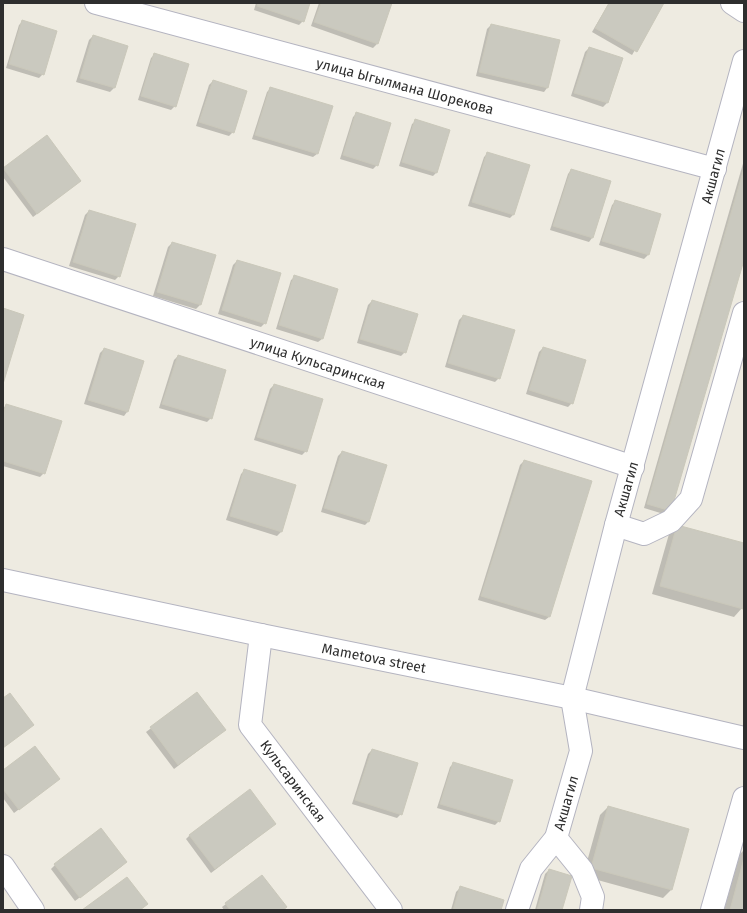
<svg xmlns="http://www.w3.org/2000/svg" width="747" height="913" font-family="'Fira Sans',sans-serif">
<rect width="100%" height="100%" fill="#eeebe1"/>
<!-- shadow -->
<g fill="#0003">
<path d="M256,3H309L303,21L299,25L254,10Z"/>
<path d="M319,3H391L377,44L373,48L311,26Z"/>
<path d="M609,3H663L632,55L592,32Z"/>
<path d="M23,21L43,74L39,78L6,68L19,25Z"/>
<path d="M491,25L559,41L547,88L544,92L476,76L487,29Z"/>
<path d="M93,36L126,46L114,88L110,92L76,82L89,40Z"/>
<path d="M589,48L621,59L607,103L603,107L571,96L585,52Z"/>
<path d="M155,54L175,106L171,110L138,100L151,58Z"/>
<path d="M213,81L233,132L229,136L196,126L209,85Z"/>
<path d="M271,88L317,154L313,157L252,139L267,92Z"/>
<path d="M357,113L377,165L373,169L340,159L353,117Z"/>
<path d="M416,121L437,172L433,176L399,166L412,124Z"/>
<path d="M47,136L80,181L33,217L3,177V169Z"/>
<path d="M488,153L514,214L510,218L468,206L484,157Z"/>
<path d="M744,160V256L667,515L644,508Z"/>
<path d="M571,170L592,238L589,242L550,230L568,174Z"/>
<path d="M616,201L660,215L648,255L644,259L599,245L612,205Z"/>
<path d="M89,211L119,276L115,280L69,266L85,215Z"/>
<path d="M172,243L215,256L200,305L196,309L153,296L168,247Z"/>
<path d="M237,261L265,323L261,327L218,314L233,265Z"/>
<path d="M295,277L322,339L318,342L276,329L291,280Z"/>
<path d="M372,301L405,352L401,356L357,343L368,305Z"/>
<path d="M463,316L499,378L495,382L445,367L459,320Z"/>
<path d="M543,348L572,403L568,407L526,394L539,352Z"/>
<path d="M104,349L143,361L127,412L124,416L84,404L100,353Z"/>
<path d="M178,356L211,418L207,422L159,408L174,360Z"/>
<path d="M274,385L306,451L302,455L254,440L270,389Z"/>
<path d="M6,405L44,473L40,477L3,466V409Z"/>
<path d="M342,452L369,521L365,525L321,512L338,456Z"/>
<path d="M524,461L549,617L545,620L478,600L520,465Z"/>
<path d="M245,470L295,486L281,532L277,536L226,520L241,474Z"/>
<path d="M677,526L744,544V601L742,608L734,617L652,594L669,534Z"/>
<path d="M197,694L220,734L174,769L146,732Z"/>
<path d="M372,750L401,814L397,818L352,804L368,754Z"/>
<path d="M454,763L499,821L495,825L437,808L450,767Z"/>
<path d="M3,771L55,782L14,813L3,798Z"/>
<path d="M608,807L688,830L671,890L663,898L583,876L600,815Z"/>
<path d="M270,828L211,873L186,839L190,835Z"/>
<path d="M744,850V910H724L740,854Z"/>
<path d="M55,865L122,866L75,901L51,869Z"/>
<path d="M549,870L561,910H535L545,874Z"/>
<path d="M460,888L500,910H451L456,892Z"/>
<path d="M226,904L283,910H224L222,907Z"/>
</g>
<!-- building -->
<g fill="#cac9bf" stroke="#cac8ba">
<path d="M258,3H310L304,22L257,6Z"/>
<path d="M321,3H392L378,44L314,22Z"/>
<path d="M609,3H664L637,52L595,28Z"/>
<path d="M22,20L57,31L44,75L9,64Z"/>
<path d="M491,24L560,40L548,88L479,72Z"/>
<path d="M93,35L128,46L115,88L80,78Z"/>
<path d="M589,47L623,58L608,103L574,93Z"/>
<path d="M154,53L189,64L176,107L141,96Z"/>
<path d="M213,80L247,91L234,133L199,122Z"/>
<path d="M270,87L333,106L318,154L255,135Z"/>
<path d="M356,112L391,123L378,166L343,155Z"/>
<path d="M415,119L450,130L437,173L402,162Z"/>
<path d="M47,135L81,181L37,214L3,168Z"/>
<path d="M487,152L530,165L514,215L472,202Z"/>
<path d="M744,168V260L671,511L647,504Z"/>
<path d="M571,169L611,181L593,238L553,226Z"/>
<path d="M615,200L661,214L649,255L602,241Z"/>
<path d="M89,210L136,224L120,277L73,262Z"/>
<path d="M172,242L216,255L201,305L157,292Z"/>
<path d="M237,260L281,273L266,324L222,310Z"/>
<path d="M294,275L338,289L323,339L279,325Z"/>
<path d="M372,300L418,314L406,353L360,339Z"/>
<path d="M3,308L24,315L3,384Z"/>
<path d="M463,315L515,330L500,379L448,363Z"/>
<path d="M543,347L586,360L573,404L529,390Z"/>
<path d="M104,348L144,361L128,412L88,400Z"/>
<path d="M178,355L226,370L212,419L162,404Z"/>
<path d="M274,384L323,399L307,452L257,437Z"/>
<path d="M6,404L62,421L45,474L3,461V415Z"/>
<path d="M342,451L387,465L369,522L324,508Z"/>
<path d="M524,460L592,481L550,617L481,596Z"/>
<path d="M244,469L296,485L282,532L230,516Z"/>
<path d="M677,525L744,543L743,609L660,586Z"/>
<path d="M197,692L226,730L178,765L150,727Z"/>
<path d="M10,693L34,725L3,748V698Z"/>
<path d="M35,746L60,779L19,810L3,789V770Z"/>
<path d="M372,749L418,763L402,815L355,800Z"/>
<path d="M453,762L513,780L500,822L440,804Z"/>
<path d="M250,789L276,824L215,869L189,835Z"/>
<path d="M608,806L689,829L672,890L591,868Z"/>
<path d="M101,828L127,862L80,898L54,864Z"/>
<path d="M744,858V910H730Z"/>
<path d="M549,869L572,876L562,910H537Z"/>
<path d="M262,875L287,907L283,910H230L225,903Z"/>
<path d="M127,877L148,904L140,910H82Z"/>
<path d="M460,886L504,900L501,910H453Z"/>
</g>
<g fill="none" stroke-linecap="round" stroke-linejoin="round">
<!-- minor casing -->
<g stroke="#b4b4c0" stroke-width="24">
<g id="minor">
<path d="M96,3L715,169"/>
<path d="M732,3L744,11"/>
<path d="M3,259L633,467"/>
<path d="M616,525L644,534L671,521L691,499L744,313"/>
<path d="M3,580L261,635L572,698L744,738"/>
<path d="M261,635L250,725L391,910"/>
<path d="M556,838L582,870L593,897L591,910"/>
<path d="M3,866L33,910"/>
<path d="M517,910L531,869L556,838L581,751L572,698L616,525L744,61"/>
<path d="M712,910L744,798"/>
</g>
</g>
<!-- minor -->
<use href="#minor" stroke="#fff" stroke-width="22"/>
</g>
<g text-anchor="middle" stroke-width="3" stroke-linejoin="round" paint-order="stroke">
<!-- street labels -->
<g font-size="14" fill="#2e2e2e" stroke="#fff">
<text transform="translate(405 86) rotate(15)" y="5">улица Ыгылмана Шорекова</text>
<text transform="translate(713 176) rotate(-75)" y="5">Акшагил</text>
<text transform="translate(318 363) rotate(18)" y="5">улица Кульсаринская</text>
<text transform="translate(626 489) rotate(-74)" y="5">Акшагил</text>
<text transform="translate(374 658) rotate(11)" y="5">Mametova street</text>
<text transform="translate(293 781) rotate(53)" y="5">Кульсаринская</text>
<text transform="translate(566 803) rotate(-74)" y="5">Акшагил</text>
</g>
</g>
<!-- border -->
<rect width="747" height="913" fill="none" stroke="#2e2e2e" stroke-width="8"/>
</svg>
